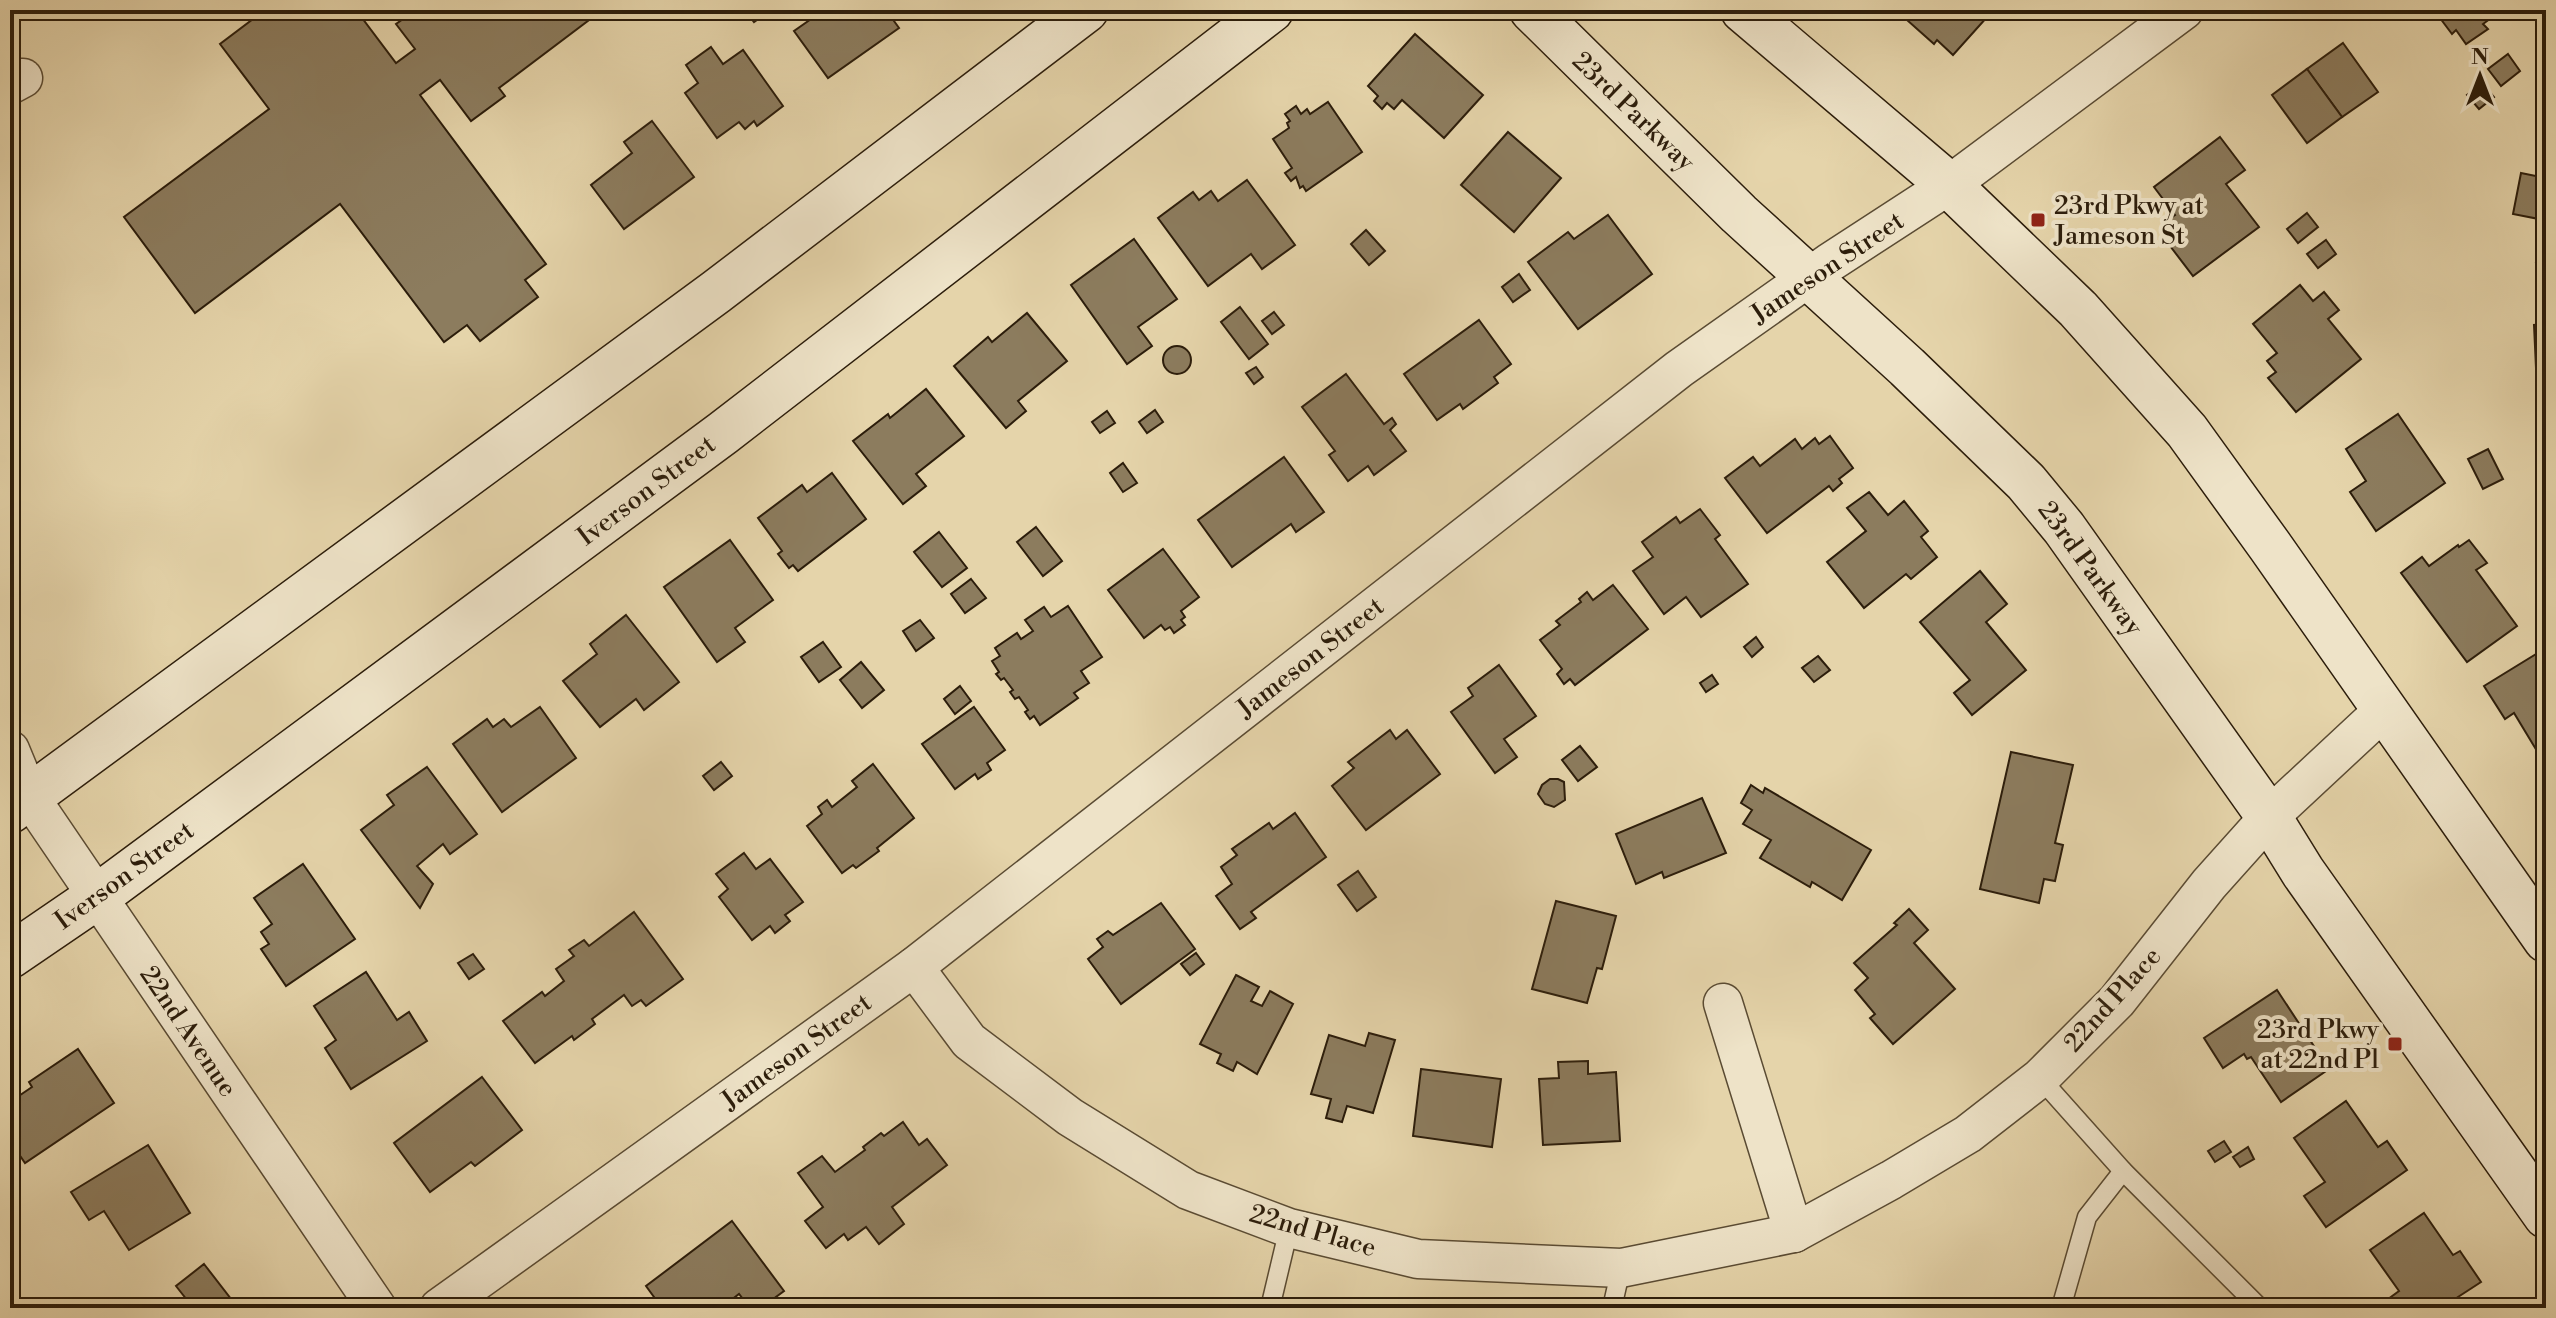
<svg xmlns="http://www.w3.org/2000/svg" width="2556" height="1318" font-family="'Libre Bodoni',serif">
<rect width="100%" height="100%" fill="#e5d4aa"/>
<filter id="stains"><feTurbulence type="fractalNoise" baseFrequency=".0025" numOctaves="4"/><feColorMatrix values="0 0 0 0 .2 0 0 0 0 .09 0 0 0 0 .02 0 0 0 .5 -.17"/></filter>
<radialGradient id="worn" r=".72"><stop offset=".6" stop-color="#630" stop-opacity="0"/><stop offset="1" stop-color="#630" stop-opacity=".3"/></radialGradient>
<!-- building -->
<g fill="#8c7c5e" stroke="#2c1d0b" stroke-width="2">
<path d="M265,10H356L396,63L415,49L396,24L416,10H594L597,14L499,88L505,96L471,121L440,80L420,95L546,264L525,280L538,297L480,341L467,325L444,342L340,204L195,313L124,217L269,109L220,44Z"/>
<path d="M745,10H767L768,12L754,22Z"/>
<path d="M824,10H886L899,28L828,78L794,31Z"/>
<path d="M1900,10H1982L1988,16L1953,55L1937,40L1934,44L1898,12Z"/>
<path d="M2434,10H2485L2491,18L2483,24L2488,29L2466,44L2456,30L2452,34Z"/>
<path d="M1415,34L1483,95L1444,138L1402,100L1394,109L1387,103L1382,109L1374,101L1378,96L1368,86Z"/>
<path d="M2343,43L2378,92L2342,117L2307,69Z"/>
<path d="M711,47L723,64L743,50L783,106L757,126L754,121L745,129L739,122L717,138L685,93L698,83L686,65Z"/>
<path d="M2508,54L2520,71L2501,86L2488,69Z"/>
<path d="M2307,69L2342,117L2307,143L2272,95Z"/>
<path d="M2482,83L2494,97L2479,109L2467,95Z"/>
<path d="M1328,102L1362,152L1306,191L1303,186L1300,188L1296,177L1291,181L1285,173L1292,168L1273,139L1289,128L1287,123L1290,121L1285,114L1296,106L1301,114L1307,109L1310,114Z"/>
<path d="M652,121L694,177L624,229L591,185L632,153L624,142Z"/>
<path d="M1508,132L1561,178L1514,232L1461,185Z"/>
<path d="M2220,137L2245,170L2226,184L2259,227L2193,276L2167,242L2175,236L2165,222L2175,215L2154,187Z"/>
<path d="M2521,173L2546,178V264L2536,262L2544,220L2513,214Z"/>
<path d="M1247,180L1295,245L1262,269L1251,254L1208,286L1158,218L1193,192L1199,200L1211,191L1218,201Z"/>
<path d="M2307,213L2318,227L2298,243L2287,229Z"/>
<path d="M1608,215L1652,274L1578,329L1528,262L1568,232L1574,239Z"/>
<path d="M1366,230L1385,251L1369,265L1351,244Z"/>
<path d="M1134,239L1177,299L1138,327L1152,346L1127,364L1071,285Z"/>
<path d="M2326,240L2336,254L2318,268L2307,254Z"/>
<path d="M1519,274L1530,290L1513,302L1502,287Z"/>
<path d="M2300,285L2313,301L2324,292L2339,310L2328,319L2361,359L2296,412L2268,378L2276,372L2267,361L2277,353L2253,324Z"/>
<path d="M1240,307L1268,344L1249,359L1221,322Z"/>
<path d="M1274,312L1284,325L1272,334L1262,321Z"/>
<path d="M1027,313L1067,361L1018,401L1026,411L1006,428L954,366L988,337L992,342Z"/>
<path d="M1479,320L1511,364L1494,377L1498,383L1463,409L1460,404L1437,420L1404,374Z"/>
<path d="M2546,324V411H2538L2534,325Z"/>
<circle cx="1177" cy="360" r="14"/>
<path d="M1256,367L1263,377L1254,384L1246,373Z"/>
<path d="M1346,374L1384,424L1392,418L1396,424L1390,430L1406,451L1374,475L1368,466L1348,481L1329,455L1335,451L1302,407Z"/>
<path d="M926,389L964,436L916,474L926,486L903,504L853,441L888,414L890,418Z"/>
<path d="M1155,410L1163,422L1147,433L1139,422Z"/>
<path d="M1107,411L1115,423L1100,433L1092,422Z"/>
<path d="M2398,414L2445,483L2376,531L2350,492L2366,481L2346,449Z"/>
<path d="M1830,436L1853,468L1839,479L1842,483L1833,491L1829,486L1767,533L1725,478L1753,457L1760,466L1795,439L1802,449L1815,438L1819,444Z"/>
<path d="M2488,449L2503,479L2483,489L2468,459Z"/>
<path d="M1284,457L1324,512L1296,532L1291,524L1232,567L1198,520Z"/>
<path d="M1123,463L1137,483L1123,492L1110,473Z"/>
<path d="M832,473L866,519L798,571L793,565L789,568L778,554L782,551L758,518L802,485L807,492Z"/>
<path d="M1869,492L1888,515L1904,501L1928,531L1921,537L1937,557L1911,579L1906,574L1864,608L1827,562L1866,531L1847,508Z"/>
<path d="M1700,509L1720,535L1715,539L1748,584L1701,617L1686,597L1664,614L1633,571L1653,557L1642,542L1676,517L1680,523Z"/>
<path d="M1036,527L1062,561L1043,576L1017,542Z"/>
<path d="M939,532L967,568L942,587L914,552Z"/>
<path d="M730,540L773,600L735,628L745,642L717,662L664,587Z"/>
<path d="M2469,540L2487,563L2476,570L2517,626L2467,662L2401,573L2422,557L2429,566L2458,545L2459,547Z"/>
<path d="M1163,549L1199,597L1181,611L1185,617L1181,620L1185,625L1174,633L1170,627L1165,630L1161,625L1144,638L1108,590Z"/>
<path d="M1980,571L2007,604L1986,622L2026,670L1972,715L1954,693L1970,680L1920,622Z"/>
<path d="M971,579L986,598L965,613L951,594Z"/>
<path d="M1613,585L1648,629L1575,685L1570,679L1564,684L1557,674L1562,669L1540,640L1560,625L1556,621L1581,602L1579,599L1587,592L1593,600Z"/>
<path d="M1068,606L1102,657L1081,671L1089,683L1074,693L1078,698L1040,725L1034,716L1030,719L1025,712L1028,710L1019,697L1015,699L1010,692L1013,690L1004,678L1001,680L996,674L999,672L992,661L1000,656L995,648L1017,633L1021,639L1033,631L1025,620L1044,607L1051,617Z"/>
<path d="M626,615L679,682L644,710L636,699L600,727L563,681L597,654L590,644Z"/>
<path d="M920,620L934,638L916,651L903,631Z"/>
<path d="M1756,637L1763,647L1752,657L1744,647Z"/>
<path d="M823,642L841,667L819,682L801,657Z"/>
<path d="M2546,648V753L2540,756L2514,713L2505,719L2484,686Z"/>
<path d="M1818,656L1830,670L1814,682L1802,668Z"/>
<path d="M861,662L884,690L862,708L840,680Z"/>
<path d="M1499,665L1536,716L1504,739L1517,757L1495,773L1451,712L1473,696L1468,688Z"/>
<path d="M1712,675L1718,684L1706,692L1700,683Z"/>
<path d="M960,686L971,701L955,714L944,699Z"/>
<path d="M540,707L576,758L502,812L453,744L487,719L493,727L504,719L511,727Z"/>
<path d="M974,707L1005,750L987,763L991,770L978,779L975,774L955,789L922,744Z"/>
<path d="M1390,730L1396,739L1407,730L1440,774L1366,830L1332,786L1354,768L1348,762Z"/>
<path d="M1580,746L1597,767L1578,781L1562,760Z"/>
<path d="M2011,752L2073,765L2055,843L2063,845L2055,881L2044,879L2039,903L1980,889Z"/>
<path d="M721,762L732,776L714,790L703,776Z"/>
<path d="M873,764L914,818L877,848L879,851L856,868L853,865L842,873L807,826L822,814L818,807L827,800L832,807L857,787L852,781Z"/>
<path d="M427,767L477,834L450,854L443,844L417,866L433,884L420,908L361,830L394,805L387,795Z"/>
<path d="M1550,779H1558L1564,782L1565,800L1554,807L1545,804L1538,794L1542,785Z"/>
<path d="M1751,785L1763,793L1765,788L1871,850L1842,900L1812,882L1810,887L1760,858L1771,840L1743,824L1752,810L1741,803Z"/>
<path d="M1702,798L1726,853L1664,878L1662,872L1636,884L1616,834Z"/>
<path d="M1295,813L1326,857L1251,912L1256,918L1240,929L1216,896L1232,884L1221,867L1237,855L1232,849L1269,823L1273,829Z"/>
<path d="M744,853L756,869L770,859L803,902L785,915L790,921L775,933L770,926L752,940L719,897L728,889L716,874Z"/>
<path d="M303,864L355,939L286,986L261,949L269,944L261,932L272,924L254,898Z"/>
<path d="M1358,871L1376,897L1357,911L1338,885Z"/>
<path d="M1556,901L1616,916L1602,969L1597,968L1587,1003L1532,989Z"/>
<path d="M1161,903L1195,949L1121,1004L1088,959L1103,947L1097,939L1108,931L1113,935Z"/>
<path d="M1909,909L1928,930L1914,943L1955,989L1893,1044L1870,1018L1875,1014L1855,990L1868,978L1854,963L1897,925L1894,923Z"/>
<path d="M634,912L683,979L646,1006L641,1000L632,1006L624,995L592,1019L595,1024L574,1040L572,1036L535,1063L503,1021L542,992L545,996L564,981L556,969L574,956L569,950L584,940L589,946Z"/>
<path d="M1196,953L1204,964L1190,975L1181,964Z"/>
<path d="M473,954L484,969L469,979L458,963Z"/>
<path d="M366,972L397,1020L409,1012L427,1041L351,1089L325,1048L336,1040L314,1006Z"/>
<path d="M1236,975L1259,987L1251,1001L1262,1006L1270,991L1293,1004L1257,1074L1237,1062L1233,1071L1217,1063L1221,1054L1200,1044Z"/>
<path d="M2277,990L2329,1069L2281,1102L2251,1057L2247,1059L2244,1054L2223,1068L2204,1038Z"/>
<path d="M1369,1033L1395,1040L1373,1113L1347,1106L1342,1122L1326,1118L1331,1099L1311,1094L1329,1035L1365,1046Z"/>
<path d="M78,1049L114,1103L25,1163L10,1141V1102L32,1087L29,1082Z"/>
<path d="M1588,1061V1074L1616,1072L1620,1141L1543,1145L1539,1079L1559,1078L1558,1062Z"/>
<path d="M1421,1069L1501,1079L1492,1147L1413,1136Z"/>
<path d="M482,1077L522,1130L475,1166L471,1162L430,1192L394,1143Z"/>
<path d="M2346,1101L2378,1147L2387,1141L2407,1170L2326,1227L2304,1196L2325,1182L2294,1138Z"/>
<path d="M903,1122L919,1145L927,1139L947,1165L892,1207L904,1224L879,1244L866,1227L848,1240L844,1234L826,1248L805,1221L823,1207L798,1173L822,1156L835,1172L865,1150L863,1147L881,1133L884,1136Z"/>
<path d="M2224,1141L2231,1152L2215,1162L2208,1151Z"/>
<path d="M148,1145L190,1213L129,1250L104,1211L89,1220L71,1192Z"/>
<path d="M2248,1147L2254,1159L2240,1167L2233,1157Z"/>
<path d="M2424,1213L2453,1255L2460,1251L2481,1282L2441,1308H2382L2380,1305L2399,1291L2370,1250Z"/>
<path d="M732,1221L784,1291L761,1308H750L739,1294L721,1308H662L646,1286Z"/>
<path d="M204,1264L238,1308H176L187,1300L176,1286Z"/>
</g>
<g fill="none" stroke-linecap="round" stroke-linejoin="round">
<!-- lane casing -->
<g stroke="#5a4b33" stroke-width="21">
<g id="lane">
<path d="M2040,1078L2123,1171L2260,1308"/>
<path d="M1270,1308L1289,1228"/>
<path d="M1612,1308L1621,1268"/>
<path d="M2061,1308L2087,1217L2123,1171"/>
</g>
</g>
<!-- street casing -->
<g stroke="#5a4b33" stroke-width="41">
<g id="street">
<path d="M10,85L23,78"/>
<path d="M10,750L29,796L377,1308"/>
<path d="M914,967L969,1041L1070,1117L1188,1190L1289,1228L1418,1259L1621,1268L1794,1233L1891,1180L1968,1134L2040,1078L2117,1001L2209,884L2269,817L2384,710"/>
<path d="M1723,1003L1794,1233"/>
<path d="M439,1308L914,967L1679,369L1829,263L1949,185L2184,10"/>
</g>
</g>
<!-- secondary casing -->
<g stroke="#2c1d0b" stroke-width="47">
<g id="secondary">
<path d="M1532,10L1739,214L1907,367L2026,482L2064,528L2269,817L2303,872L2546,1216"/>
<path d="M1743,10L1949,185L2078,309L2187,431L2270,546L2546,940"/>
<path d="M10,811L716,292L1086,10"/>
<path d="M10,956L98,896L723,433L1271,10"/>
</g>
</g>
<!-- lane -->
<use href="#lane" stroke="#eee3c8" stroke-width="18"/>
<!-- street -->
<use href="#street" stroke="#eee3c8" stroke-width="38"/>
<!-- secondary -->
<use href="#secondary" stroke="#eee3c8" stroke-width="44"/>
</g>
<!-- markers -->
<g fill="#8f2418" stroke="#eee3c8" stroke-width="3">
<rect x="2030" y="212" width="16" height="16" rx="4"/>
<rect x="2387" y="1036" width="16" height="16" rx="4"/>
</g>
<g text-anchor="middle" stroke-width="8" stroke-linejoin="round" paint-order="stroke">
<!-- street labels -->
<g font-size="26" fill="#2c1d0b" stroke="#eee3c8">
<text transform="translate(1634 111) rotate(44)" y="9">23rd Parkway</text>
<text transform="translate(1827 267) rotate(-34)" y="9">Jameson Street</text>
<text transform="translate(646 490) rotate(-37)" y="9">Iverson Street</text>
<text transform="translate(2091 568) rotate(54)" y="9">23rd Parkway</text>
<text transform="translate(1310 657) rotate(-38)" y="9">Jameson Street</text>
<text transform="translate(124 875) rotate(-36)" y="9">Iverson Street</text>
<text transform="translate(2112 999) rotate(-48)" y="9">22nd Place</text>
<text transform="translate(189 1031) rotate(56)" y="9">22nd Avenue</text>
<text transform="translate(796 1051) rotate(-36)" y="9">Jameson Street</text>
<text transform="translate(1313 1230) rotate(16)" y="9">22nd Place</text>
</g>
<!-- poi labels -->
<g font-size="26" fill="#2c1d0b" stroke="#eee3c8" text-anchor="start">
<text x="2054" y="214">23rd Pkwy at<tspan x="2054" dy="30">Jameson St</tspan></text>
<text x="2379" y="1038" text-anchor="end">23rd Pkwy<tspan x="2379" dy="30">at 22nd Pl</tspan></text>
</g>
</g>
<!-- margin -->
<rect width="2556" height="1318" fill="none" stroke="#e5d4aa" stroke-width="40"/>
<rect x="12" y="12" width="2532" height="1294" fill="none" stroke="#2c1d0b" stroke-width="4"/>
<rect x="20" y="20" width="2516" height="1278" fill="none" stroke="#2c1d0b" stroke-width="2"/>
<!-- north arrow -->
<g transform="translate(2480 76)" stroke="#eee3c8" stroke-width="6" paint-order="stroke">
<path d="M0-6L14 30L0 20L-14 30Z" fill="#2c1d0b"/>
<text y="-12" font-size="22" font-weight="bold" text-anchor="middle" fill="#2c1d0b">N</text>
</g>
<rect width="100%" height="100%" filter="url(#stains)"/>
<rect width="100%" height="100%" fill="url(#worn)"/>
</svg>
